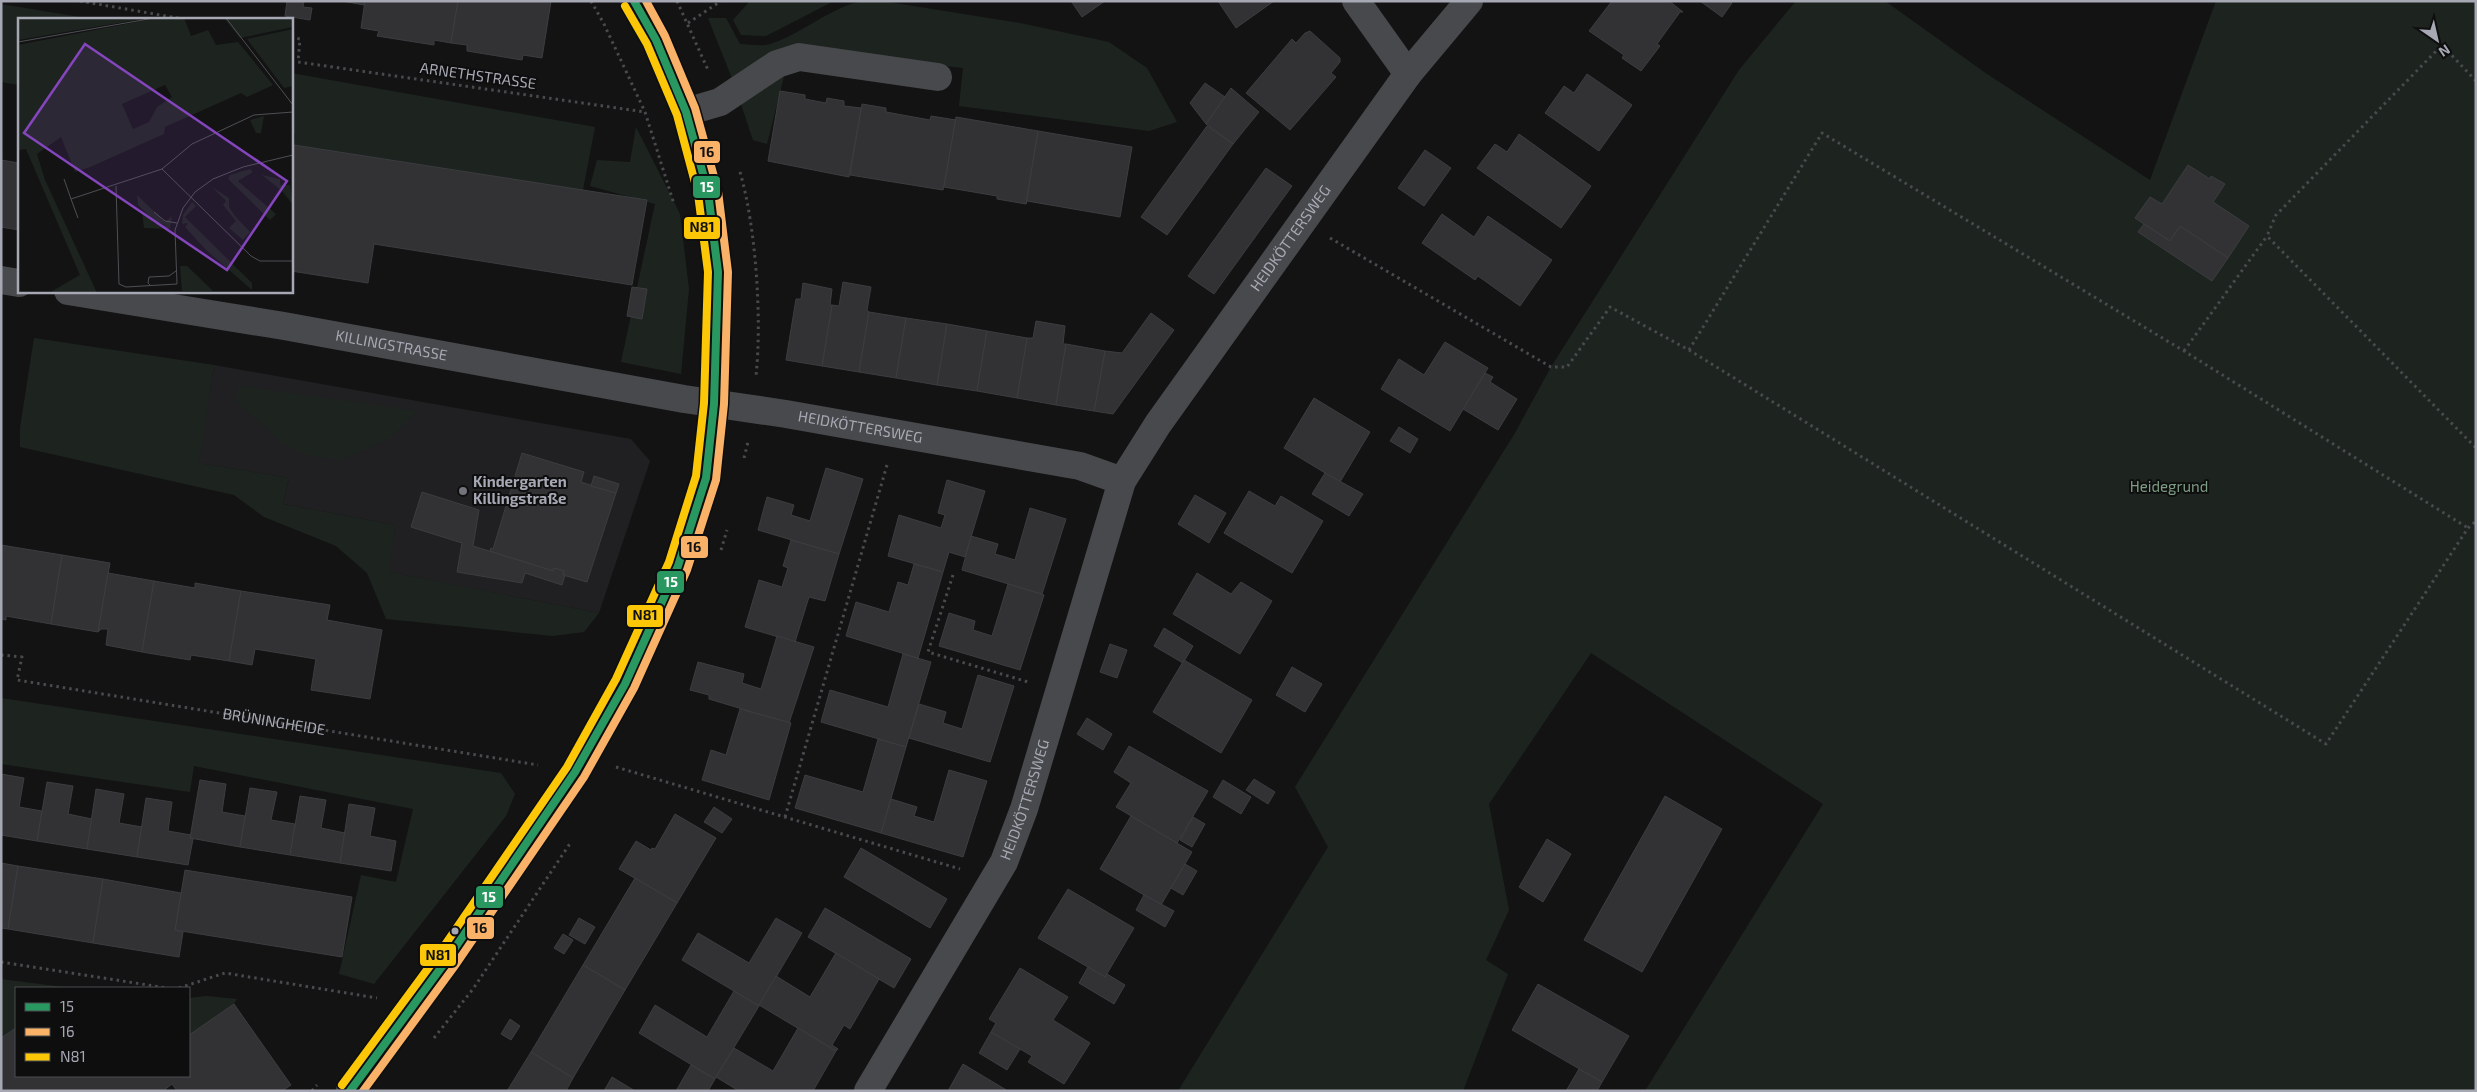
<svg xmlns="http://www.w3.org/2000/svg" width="2477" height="1092" font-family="'Exo 2',sans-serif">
<rect width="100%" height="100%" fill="#131314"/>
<!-- built -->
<path fill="#202022" d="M214,365L631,439L650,461L599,613L388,572L395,525L283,504L289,478L198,463Z"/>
<!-- green -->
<g fill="#1d241f">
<path d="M750,1H834L766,36L741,35L733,20Z"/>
<path d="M864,1H882L1020,23L1109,42L1147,68L1177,122L1149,131L959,106L963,68L791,49L767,144L753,140L735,86L708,18H726L740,44C749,44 762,47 770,44C803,34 831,6 864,1Z"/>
<path d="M1796,1H1885L1987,74L2150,180L2216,1H2476V1091H1645L1823,804L1591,653L1489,804L1509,910L1486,960L1508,974L1463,1091H1178L1328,847L1295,787L1515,433L1551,367L1739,70Z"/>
<path d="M1,4L92,19H19V85L1,82Z"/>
<path d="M291,73L595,127L583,190L294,145L295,134L291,133Z"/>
<path d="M636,127L680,214L689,289L681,374L621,362L655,204L590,186L597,160L630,162Z"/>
<path d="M34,338L214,365L199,463L289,478L283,504L395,525L389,572L599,613L584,632L553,636L386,619L367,573L336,546L264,517L234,495L20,447V428Z"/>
<path d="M239,386L418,411L390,438L343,460L310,456L282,443L236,401Z"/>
<path d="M1,698L501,773L515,794L506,816L374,984L339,974L361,875L396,882L413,809L194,766L190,792L1,764Z"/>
<path d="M1,979L71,988H16V1028L1,1038Z"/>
<path d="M207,996L237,999L234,1004L189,1035V998Z"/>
</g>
<!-- building -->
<g fill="#323235" stroke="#3c3d40">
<path d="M287,1H304L303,7L312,8L310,20L285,16Z"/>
<path d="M342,1H365L364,5Z"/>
<path d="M365,1H458L451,43L434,40V45L377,36L379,31L361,28Z"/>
<path d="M458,1H551L542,58L523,55L522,60L467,51V45L451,43Z"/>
<path d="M1071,1H1105L1082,17Z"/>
<path d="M1218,1H1274L1236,28Z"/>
<path d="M1612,1H1669L1683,12H1680L1657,44L1660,46L1641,71L1622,58L1624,55L1589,31Z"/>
<path d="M1700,1H1730L1732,3L1722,17Z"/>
<path d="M1310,31L1340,58V62L1331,73L1336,77L1290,130L1246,93L1292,39L1296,43L1305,33Z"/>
<path d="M1587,74L1632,105L1599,151L1545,113L1564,86L1574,93Z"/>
<path d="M1205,83L1225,97L1206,124L1190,103Z"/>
<path d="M1231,88L1259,112L1233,144L1206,124Z"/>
<path d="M780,91L805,95V99L826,103L827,98L844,101V106L861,108L849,177L768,161Z"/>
<path d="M862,104L886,108V112L930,120L931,116L956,120L943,190L850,175Z"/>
<path d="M956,117L1038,131L1026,204L997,199V196L944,187Z"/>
<path d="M1207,126L1233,144L1167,235L1141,217Z"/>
<path d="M1038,131L1132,147L1120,217L1027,201L1026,204Z"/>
<path d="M1519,134L1591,186L1561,228L1477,168L1495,144L1507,152Z"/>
<path d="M294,145L647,200L632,285L374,244L368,283L291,271V163Z"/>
<path d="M1425,150L1451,168L1424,206L1398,188Z"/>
<path d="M1,160L19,163V230L1,227Z"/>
<path d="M2188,165L2210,179L2211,176L2225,184L2213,202L2249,226L2228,258L2180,226L2170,241L2135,218L2150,197L2162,204Z"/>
<path d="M1266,168L1292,186L1214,294L1188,276Z"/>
<path d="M1442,214L1474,237L1488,216L1552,260L1520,306L1478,276L1475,280L1422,243Z"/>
<path d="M2144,224L2170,241L2180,226L2228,258L2212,281L2138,232Z"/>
<path d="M843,282L871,287L867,310L869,312L859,372L822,366L832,305L839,306Z"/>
<path d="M803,283L832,289L830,305H832L822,366L786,360L796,299H801Z"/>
<path d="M632,287L647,289L642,319L627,316Z"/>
<path d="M869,312L906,318L896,378L859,372Z"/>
<path d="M1151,313L1174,330L1113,414L1094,411L1105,351L1122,353Z"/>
<path d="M906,318L947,324L937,385L896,378Z"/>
<path d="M1036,321L1065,326L1063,344H1066L1056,405L1017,398L1027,338H1033Z"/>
<path d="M947,324L987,331L977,391L937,385Z"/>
<path d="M987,331L1027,338L1017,398L977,391Z"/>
<path d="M1445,342L1488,368L1450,431L1381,389L1399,359L1424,375Z"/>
<path d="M1066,344L1105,351L1094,411L1056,405Z"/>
<path d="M1485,373L1493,377L1490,382L1517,399L1498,430L1463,409Z"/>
<path d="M1314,398L1370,432L1340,482L1284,448Z"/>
<path d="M1399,427L1418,439L1410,453L1390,441Z"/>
<path d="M522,453L584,472L581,482L616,493L587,582L563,575L564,571L554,568L553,571L490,551L491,548L493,549Z"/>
<path d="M826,468L863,479L839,554L758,530L767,497L794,505L791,515L810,521Z"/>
<path d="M1325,473L1363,494L1349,516L1312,494Z"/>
<path d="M594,476L619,484L616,493L591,486Z"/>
<path d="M947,480L985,491L965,557L949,552L943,572L888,556L899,515L941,528L945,515L938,513Z"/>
<path d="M1249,491L1275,506L1281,496L1323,521L1292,573L1224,533Z"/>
<path d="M422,492L479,510L473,546L553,571L554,568L564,571L563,575H565L562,585L525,573L522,583L457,572L462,543L411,527Z"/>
<path d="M1195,495L1226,513L1209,543L1178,524Z"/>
<path d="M1030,508L1066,519L1042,594L962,570L971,536L998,544L995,554L1015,560Z"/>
<path d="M791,540L839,554L825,601L809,597L795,642L745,627L759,580L782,587L788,568L783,566Z"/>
<path d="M1,545L62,555L51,624L6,616V620L1,619Z"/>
<path d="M62,555L110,563L98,632L51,624Z"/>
<path d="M914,564L943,572L918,658L846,636L856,602L889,612L898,582L908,585Z"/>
<path d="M108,573L154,581L142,652L106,645L108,629H101L98,632Z"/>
<path d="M1197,573L1231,594L1241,582L1272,601L1240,654L1173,614Z"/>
<path d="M154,581L195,588V583L241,591L229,661L191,655L190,660L142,652Z"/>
<path d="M1008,584L1044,595L1020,670L939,646L949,613L975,621L973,630L992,636Z"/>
<path d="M241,591L330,605L327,620L382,630L370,699L311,690L316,659L255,649L252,665L229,661Z"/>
<path d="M1164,628L1193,646L1183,663L1154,646Z"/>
<path d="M777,636L814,647L789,723L709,699V695L690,690L698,662L744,674L742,683L761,689Z"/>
<path d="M1110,644L1127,650L1117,678L1100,672Z"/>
<path d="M903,654L931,662L906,747L821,722L830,690L888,707Z"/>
<path d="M1184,660L1252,700L1221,753L1153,712Z"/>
<path d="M1292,667L1322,684L1305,712L1276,695Z"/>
<path d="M978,675L1014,686L990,762L909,738L919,704L946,712L943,723L962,729Z"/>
<path d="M740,709L791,723L769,800L702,780L711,750L726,755Z"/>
<path d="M1087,718L1112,734L1103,750L1077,734Z"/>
<path d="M878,739L906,747L881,833L795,808L805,775L863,792Z"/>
<path d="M1129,746L1208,791L1177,843L1116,807L1131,783L1114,772Z"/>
<path d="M949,770L987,781L963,857L881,833L891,799L917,807L914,816L934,822Z"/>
<path d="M1,774L24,778L19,807L42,811L37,841L1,835Z"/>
<path d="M1254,779L1275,792L1268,804L1246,790Z"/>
<path d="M200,780L226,784L222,812L245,816L240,847L190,838Z"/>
<path d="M1223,780L1251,797L1241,814L1213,797Z"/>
<path d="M47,782L73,786L68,814L92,819L87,849L37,841Z"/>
<path d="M250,788L277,792L271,820L295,824L290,855L240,847Z"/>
<path d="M96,789L124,794L119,823L142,827L137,857L87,849Z"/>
<path d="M300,796L326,800L321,828L345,833L340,863L290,855Z"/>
<path d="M1665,796L1722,829L1642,972L1584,940Z"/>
<path d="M146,798L172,802L168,831L191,835L190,838L193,839L188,865L137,857Z"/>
<path d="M349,804L375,808L370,836L396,841L391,871L340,863Z"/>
<path d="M714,807L732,819L722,833L704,822Z"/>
<path d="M675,814L716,838L677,903L619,869L636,841L651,850L652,848L655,849Z"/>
<path d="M1131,816L1192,852L1161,905L1100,869Z"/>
<path d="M1193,817L1205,824L1192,847L1180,840Z"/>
<path d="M1547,839L1571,854L1543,902L1519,887Z"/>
<path d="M861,848L947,899L930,928L844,877Z"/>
<path d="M1,863L18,866L8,929L1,928Z"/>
<path d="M1185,864L1197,871L1183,895L1171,888Z"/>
<path d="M18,866L103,879L93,943L8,929Z"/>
<path d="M185,870L352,897L342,957L175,930Z"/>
<path d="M635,878L677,903L625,990L583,965Z"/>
<path d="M103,879L181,893L175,930L183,932L179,957L93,943Z"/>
<path d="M1068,889L1134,928L1105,977L1038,938Z"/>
<path d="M1144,895L1174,911L1165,927L1136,910Z"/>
<path d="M825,908L911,959L894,988L808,937Z"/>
<path d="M579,918L595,927L585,944L569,935Z"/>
<path d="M776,918L802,933L759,1006L682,960L698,933L749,963Z"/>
<path d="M563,934L573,940L564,954L554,948Z"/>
<path d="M836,953L879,979L850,1029L844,1025L832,1045L838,1049L836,1051L759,1005L776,976L810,997Z"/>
<path d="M583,965L625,990L573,1078L531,1052Z"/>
<path d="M1088,967L1105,977L1107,974L1125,985L1114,1004L1079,983Z"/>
<path d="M1020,968L1068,997L1053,1020L1090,1043L1064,1084L1028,1062L1032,1056L991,1032L996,1023L989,1019Z"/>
<path d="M1538,984L1629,1036L1602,1082L1512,1030Z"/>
<path d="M734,991L759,1006L715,1079L639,1033L655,1005L707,1037Z"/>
<path d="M234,1004L291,1085L282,1091H177L172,1084L163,1091H1V1038L16,1028V1076H189V1035Z"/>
<path d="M510,1019L520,1026L511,1040L501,1034Z"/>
<path d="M798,1028L836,1051L813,1091H739L716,1077L734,1048L773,1071Z"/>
<path d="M991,1032L1020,1049L1007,1070L979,1053Z"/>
<path d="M531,1052L573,1078L566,1091H507Z"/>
<path d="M963,1064L1008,1091H948Z"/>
<path d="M691,1065L715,1079L708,1091H676Z"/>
<path d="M1579,1069L1602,1082L1597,1091H1566Z"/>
<path d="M612,1077L635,1091H604Z"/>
</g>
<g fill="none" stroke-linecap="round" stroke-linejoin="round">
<!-- path -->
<g stroke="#494a4d" stroke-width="3" stroke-dasharray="2.5 4" stroke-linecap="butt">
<path d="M80,1L183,19"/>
<path d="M591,1L604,24L645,112L674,204"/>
<path d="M677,1L708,70"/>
<path d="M688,23L721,1"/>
<path d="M291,37L300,39L298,62L645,112"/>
<path d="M2476,81L2442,45L2276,215L2267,236L2476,448"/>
<path d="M740,172C756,227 762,319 756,376"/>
<path d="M1330,238L1551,367H1567L1610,307L1689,350L2326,744L2468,528L2476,521"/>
<path d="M1689,350L1822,133L2184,351L2468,528"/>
<path d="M2184,351L2267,236"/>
<path d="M744,458L748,442"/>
<path d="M721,550L727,530"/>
<path d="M953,575L928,652L1028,682"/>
<path id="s1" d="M1,655L22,657L17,680L538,765"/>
<path d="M616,767L960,869"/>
<path d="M785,817L887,465"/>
<path d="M1,962L167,988"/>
<path d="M179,988L225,973L377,998"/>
<path d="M434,1038L473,989L571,842"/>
<path d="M312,1091L317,1085"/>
</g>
<!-- minor -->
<g stroke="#48494c" stroke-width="28">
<path d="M1356,1L1408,74"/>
<path d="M686,112L720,102L777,64L799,57L938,77"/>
<path d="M1,280L19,283"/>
<path id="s2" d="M68,291L284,326L684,399L786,414L1080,466L1122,481"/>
<path d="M350,1091L446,961L575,772L625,684L678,566L706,478L714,404L718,272L708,192L686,112L656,40L634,1"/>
<path id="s3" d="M868,1091L1004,862L1024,809L1122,481L1158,424L1408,74L1469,1"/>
</g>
<!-- bus-1 casing -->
<g stroke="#0e0e0f" stroke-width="11">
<path id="bus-1" d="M350,1091L446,961L575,772L625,684L678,566L706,478L714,404L718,272L708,192L686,112L656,40L634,1"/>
</g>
<!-- bus-2 casing -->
<g stroke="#0e0e0f" stroke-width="11">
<path id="bus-2" d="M363,1091L454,967L584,777L634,688L687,570L716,480L724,404L728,272L718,191L695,108L665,36L646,1"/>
</g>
<!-- bus-3 casing -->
<g stroke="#0e0e0f" stroke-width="11">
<path id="bus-3" d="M342,1085L438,955L567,767L616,679L669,562L696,476L704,403L708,272L698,194L677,115L647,44L625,6"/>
</g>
<!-- bus-1 -->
<use href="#bus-1" stroke="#299860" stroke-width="8"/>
<!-- bus-2 -->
<use href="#bus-2" stroke="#f9b267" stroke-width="8"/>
<!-- bus-3 -->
<use href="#bus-3" stroke="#fbc707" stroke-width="8"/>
</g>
<!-- markers -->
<circle fill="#73747b" stroke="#0e0e0f" stroke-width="2" cx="463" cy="491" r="5"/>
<circle fill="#a6a8b3" stroke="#0e0e0f" stroke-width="2" cx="455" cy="931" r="4.5"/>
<g text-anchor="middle" stroke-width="4" stroke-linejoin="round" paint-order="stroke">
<!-- street labels -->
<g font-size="15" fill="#a6a8b3" stroke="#0e0e0f">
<text transform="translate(478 76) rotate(8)" y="5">ARNETHSTRASSE</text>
<text dy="5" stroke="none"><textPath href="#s3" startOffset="961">HEIDKÖTTERSWEG</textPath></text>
<text dy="5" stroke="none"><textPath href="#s2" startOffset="328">KILLINGSTRASSE</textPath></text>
<text dy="5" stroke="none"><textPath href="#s2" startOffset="804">HEIDKÖTTERSWEG</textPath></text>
<text dy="5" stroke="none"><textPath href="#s1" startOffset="305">BRÜNINGHEIDE</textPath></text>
<text dy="5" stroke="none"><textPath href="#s3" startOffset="332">HEIDKÖTTERSWEG</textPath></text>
</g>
<!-- poi labels -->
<g font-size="15" font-weight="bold" fill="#a6a8b3" stroke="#0e0e0f" text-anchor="start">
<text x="473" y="487">Kindergarten<tspan x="473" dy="17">Killingstraße</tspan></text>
</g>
<!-- park labels -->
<g font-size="15" fill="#7e9d84" stroke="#0e0e0f">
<text x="2169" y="492">Heidegrund</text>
</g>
</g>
<!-- overview -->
<g transform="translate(18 18)">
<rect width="275" height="275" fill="#131314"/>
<path d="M0,0H130L0,22ZM139,0H166L173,18L190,12L198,27L220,24L255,67L229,79L223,75L147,109L146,116L70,150L57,154L43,119L19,136L27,162L79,275H31L62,257L8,131L0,132V27ZM147,67L154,79L139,89L131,104L115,111L104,86ZM206,0H275V9L222,20ZM275,11V68L266,70L229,21ZM246,98L243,115H238L232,102ZM232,151L235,154L220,163L258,196L252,202L210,161L212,157ZM244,157L262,161V167H272L275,187L264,173ZM194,169L211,180V189L217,198L232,214L225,222L211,210L218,203L205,187L208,183ZM119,177L147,204L154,198L152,211L126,210L124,194L136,205L151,208L137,204L120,187ZM174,184L178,188L167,199L234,265V272L188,232L167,209L170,205L164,206L165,197ZM162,248H169L195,273H164Z" fill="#1d241f" fill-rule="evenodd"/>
<path fill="none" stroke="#4e4f54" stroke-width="1" d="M208,0L275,87M0,24L136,0M144,151L233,238L242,243H275M46,161L53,181M98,168L101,266L108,269L159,266L157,212L165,190L177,174L195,161L225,149L275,137M136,194L147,203L159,205M60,200L53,181L144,151L174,126L236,97L275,94M133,268L130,265L131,259L151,258L158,253"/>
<path fill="#8445bd" fill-opacity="0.15" stroke="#8445bd" stroke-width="2.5" d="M67,26L269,163L209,252L6,115Z"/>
<rect width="275" height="275" fill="none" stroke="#a6a8b3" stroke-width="2.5"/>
</g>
<g stroke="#0e0e0f" stroke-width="2">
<rect x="693" y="140" width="28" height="24" rx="5" fill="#f9b267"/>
<rect x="692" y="175" width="29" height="24" rx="5" fill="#299860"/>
<rect x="683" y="216" width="38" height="24" rx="5" fill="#fbc707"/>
<rect x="680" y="535" width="29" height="24" rx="5" fill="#f9b267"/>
<rect x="656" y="570" width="29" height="24" rx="5" fill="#299860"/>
<rect x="626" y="604" width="38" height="24" rx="5" fill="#fbc707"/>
<rect x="475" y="885" width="29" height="24" rx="5" fill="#299860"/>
<rect x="466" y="916" width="29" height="24" rx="5" fill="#f9b267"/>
<rect x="419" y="943" width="38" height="24" rx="5" fill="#fbc707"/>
</g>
<g font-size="14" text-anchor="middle" font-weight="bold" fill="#fff">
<text x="707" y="192">15</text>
<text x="671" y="587">15</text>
<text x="489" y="902">15</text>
</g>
<g font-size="14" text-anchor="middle" font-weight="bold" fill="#111">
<text x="707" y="157">16</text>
<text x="702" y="232">N81</text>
<text x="694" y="552">16</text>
<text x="645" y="620">N81</text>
<text x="480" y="933">16</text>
<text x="438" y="960">N81</text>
</g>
<!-- border -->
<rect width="2477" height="1092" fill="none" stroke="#a6a8b3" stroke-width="5"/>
<!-- legend -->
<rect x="15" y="987" width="175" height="90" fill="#0e0e0f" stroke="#4b4c51"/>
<rect x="25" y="1003" width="25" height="8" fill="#299860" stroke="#4b4c51"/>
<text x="60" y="1012" font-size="15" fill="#a6a8b3">15</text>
<rect x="25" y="1028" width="25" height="8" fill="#f9b267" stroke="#4b4c51"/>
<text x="60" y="1037" font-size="15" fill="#a6a8b3">16</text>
<rect x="25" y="1053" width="25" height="8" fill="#fbc707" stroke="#4b4c51"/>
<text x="60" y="1062" font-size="15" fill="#a6a8b3">N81</text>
<!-- north arrow -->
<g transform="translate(2437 40) rotate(146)" stroke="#0e0e0f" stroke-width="4" paint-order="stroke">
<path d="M0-4L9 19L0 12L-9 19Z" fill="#a6a8b3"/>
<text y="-8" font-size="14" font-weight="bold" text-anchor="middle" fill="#a6a8b3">N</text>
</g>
</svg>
